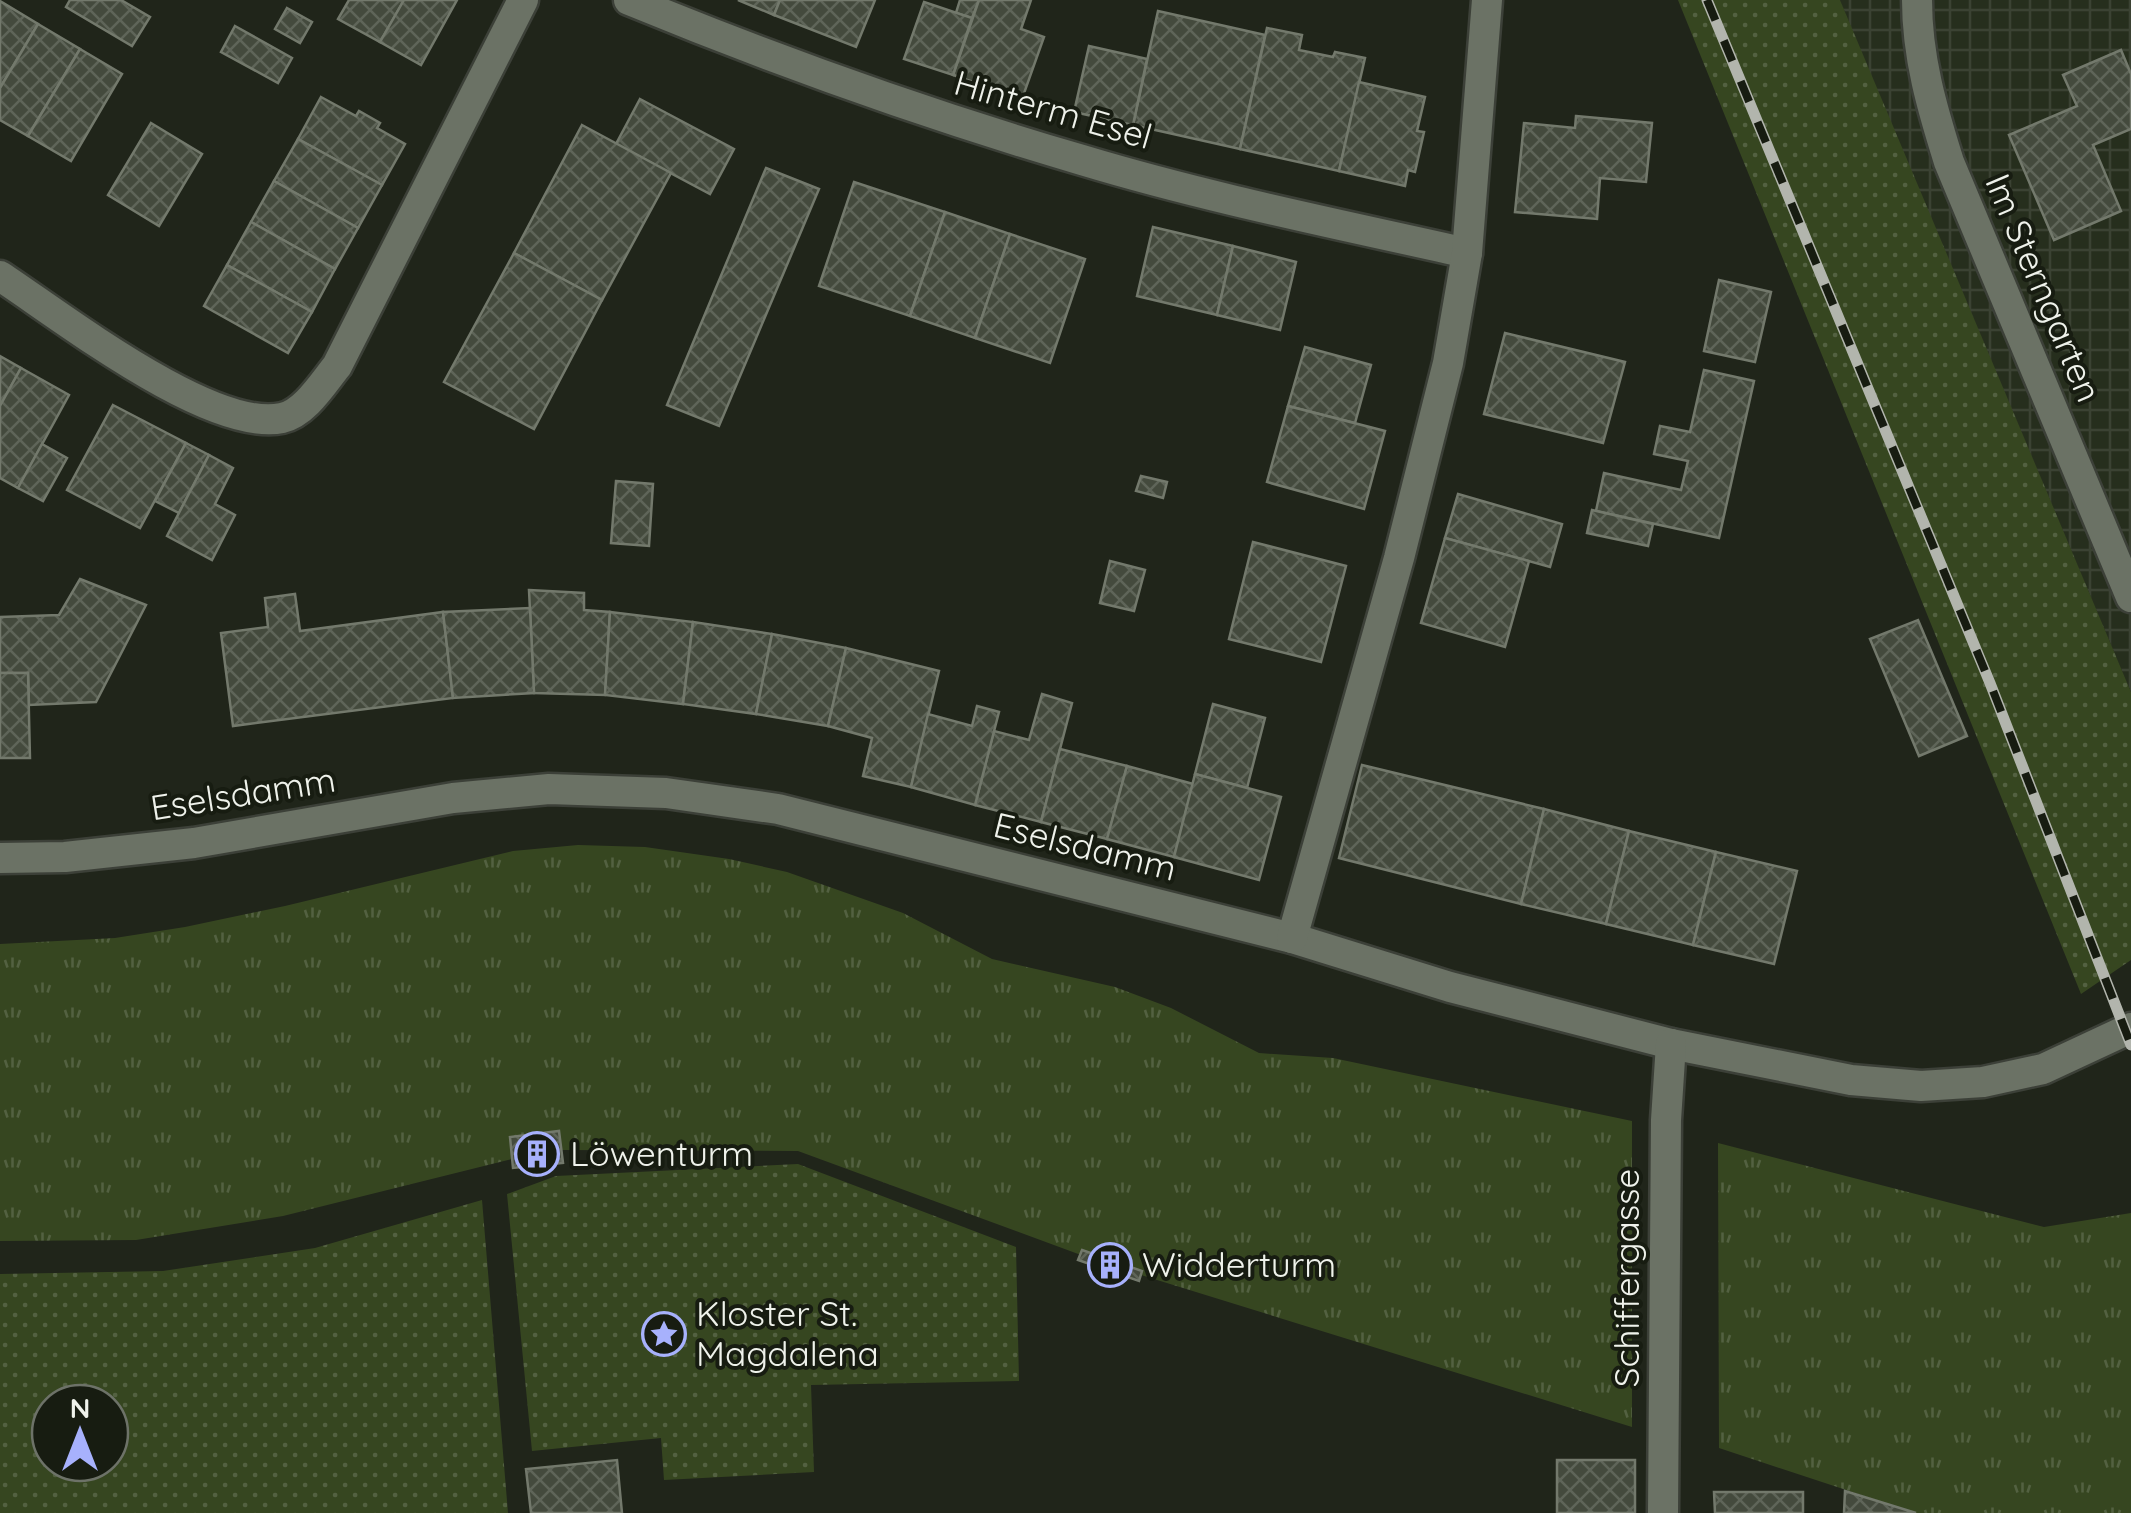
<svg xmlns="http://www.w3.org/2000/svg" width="2131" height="1513" font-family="Quicksand,sans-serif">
<defs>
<pattern id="industrial-grid" width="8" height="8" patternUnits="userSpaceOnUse" patternTransform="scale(2.5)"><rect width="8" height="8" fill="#262e1d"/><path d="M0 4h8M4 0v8" fill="none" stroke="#3b4233"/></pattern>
<pattern id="grass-dots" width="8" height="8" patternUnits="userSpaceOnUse" patternTransform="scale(2.5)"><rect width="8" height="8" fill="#364620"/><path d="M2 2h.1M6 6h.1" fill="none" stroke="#536141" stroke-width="1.8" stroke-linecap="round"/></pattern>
<pattern id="park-tufts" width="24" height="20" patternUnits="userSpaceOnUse" patternTransform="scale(2.5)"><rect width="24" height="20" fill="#364620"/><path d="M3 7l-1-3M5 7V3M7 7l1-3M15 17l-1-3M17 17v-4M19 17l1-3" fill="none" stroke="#536141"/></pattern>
<pattern id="building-cross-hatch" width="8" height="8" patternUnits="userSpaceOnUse" patternTransform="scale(2.5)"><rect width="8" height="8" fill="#444a3d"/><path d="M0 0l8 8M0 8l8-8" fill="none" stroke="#5f6559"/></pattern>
</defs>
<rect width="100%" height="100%" fill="#20251a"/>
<!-- industrial -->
<path fill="url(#industrial-grid)" d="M1840,0H2131V692L1863,57Z"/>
<!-- grass -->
<g fill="url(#grass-dots)" fill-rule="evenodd">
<path d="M1678,0H1840L2131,692V960L2081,994Z"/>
<path d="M798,1164L1016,1247L1019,1381L811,1385L814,1472L664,1480L661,1438L532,1451L507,1194L556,1176Z"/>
<path d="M482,1200L508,1513H0V1274L163,1271L315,1248ZM50,1403H110V1463H50Z"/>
</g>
<!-- park -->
<g fill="url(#park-tufts)">
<path d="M578,845L645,847L729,859L787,872L903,913L992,959L1115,987L1171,1008L1259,1053L1333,1058L1632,1121V1427L1141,1275V1270L1083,1250L1081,1255L798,1151L561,1150L559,1131L511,1137L512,1159L283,1216L136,1240L0,1241V944L115,938L185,927L285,906L513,851Z"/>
<path d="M1718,1143L2044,1227L2131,1213V1513H1916L1719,1448Z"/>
</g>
<!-- building -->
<g fill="url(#building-cross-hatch)" stroke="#73796c" stroke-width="2.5">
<path d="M70,0H121L150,17L132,46L66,7Z"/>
<path d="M349,0H404L380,42L338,19Z"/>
<path d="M404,0H457L421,65L380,42Z"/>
<path d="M738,0H780L774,15Z"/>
<path d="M780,0H875L856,47L774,15Z"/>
<path d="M960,0H979L972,18L956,13Z"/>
<path d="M979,0H1031L1021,29L1044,37L1022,99L953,75Z"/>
<path d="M0,1L38,24L0,88Z"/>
<path d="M924,2L972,18L953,75L904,59Z"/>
<path d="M287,8L312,22L300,43L275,29Z"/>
<path d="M1158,11L1265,35L1240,149L1133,125Z"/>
<path d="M38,24L80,49L28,136L0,120V88Z"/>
<path d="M235,26L292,58L278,83L221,52Z"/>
<path d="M1267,28L1302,35L1299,50L1333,57L1335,52L1365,58L1339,171L1240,149Z"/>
<path d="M1089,46L1147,59L1133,125L1074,112Z"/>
<path d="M80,49L122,74L71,161L28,136Z"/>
<path d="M2121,50L2131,74V129L2093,145L2121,211L2054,240L2009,135L2077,106L2063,75Z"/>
<path d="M1359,82L1425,97L1417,131L1424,132L1415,172L1408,170L1405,186L1339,171Z"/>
<path d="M321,97L356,116L359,111L380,123L377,128L405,144L382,185L298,139Z"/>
<path d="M640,99L734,149L710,194L616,144Z"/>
<path d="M1576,116L1652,123L1646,182L1600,178L1597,219L1515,212L1524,123L1575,128Z"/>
<path d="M151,123L202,154L159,226L108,195Z"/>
<path d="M582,125L671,173L602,300L514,253Z"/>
<path d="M298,139L382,185L358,228L274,181Z"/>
<path d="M766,168L819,189L719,426L667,405Z"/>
<path d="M274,181L358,228L335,269L251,222Z"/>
<path d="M854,182L945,212L910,316L819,286Z"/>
<path d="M945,212L1010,234L975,338L910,316Z"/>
<path d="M251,222L335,269L312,312L227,265Z"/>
<path d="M1153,227L1233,246L1217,315L1137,296Z"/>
<path d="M1010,234L1085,259L1050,363L975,338Z"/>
<path d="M1233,246L1296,262L1280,330L1217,315Z"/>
<path d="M514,253L602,300L534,429L444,382Z"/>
<path d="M227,265L312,312L288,353L204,306Z"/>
<path d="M1719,280L1771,292L1755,362L1704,351Z"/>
<path d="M1505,333L1625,362L1603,443L1484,414Z"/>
<path d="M1305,347L1371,365L1355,423L1288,406Z"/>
<path d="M0,356L21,368L0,406Z"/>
<path d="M21,368L69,395L18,488L0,478V406Z"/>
<path d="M1704,370L1754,381L1719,538L1596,511L1604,473L1681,490L1688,461L1654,454L1660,426L1690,432Z"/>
<path d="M113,405L186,443L140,528L67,490Z"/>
<path d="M1288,406L1385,431L1364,509L1267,482Z"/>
<path d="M186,443L209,455L179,513L155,501Z"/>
<path d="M42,444L67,458L43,501L18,488Z"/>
<path d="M209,455L233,468L215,504L235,515L212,560L167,536Z"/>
<path d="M1141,476L1167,482L1163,498L1136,491Z"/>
<path d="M616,481L653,484L649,546L611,543Z"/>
<path d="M1458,494L1562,524L1550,567L1445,538Z"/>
<path d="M1592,510L1653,524L1648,546L1587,533Z"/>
<path d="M1445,538L1529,561L1505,647L1421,623Z"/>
<path d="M1253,542L1346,566L1321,662L1229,639Z"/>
<path d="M1110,561L1145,570L1134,611L1100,603Z"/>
<path d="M80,579L146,605L96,702L29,705L28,673H0V617L59,615Z"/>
<path d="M529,590L584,593V610L610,612L605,695L534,693Z"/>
<path d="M295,594L300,631L443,612L453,698L233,726L221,633L268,627L265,598Z"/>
<path d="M530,608L534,693L453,698L443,612Z"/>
<path d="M610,612L693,622L683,704L605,695Z"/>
<path d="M1918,620L1967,736L1919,756L1870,639Z"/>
<path d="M693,622L772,634L756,714L683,704Z"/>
<path d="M772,634L846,648L828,726L756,714Z"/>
<path d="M846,648L939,671L911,787L863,776L872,738L828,726Z"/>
<path d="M0,673H28L30,758H0Z"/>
<path d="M1042,694L1072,703L1041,822L975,805L994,731L1029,740Z"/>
<path d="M1213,704L1265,718L1247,788L1195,774Z"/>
<path d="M977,706L999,712L975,805L911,787L928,714L972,726Z"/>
<path d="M1060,749L1127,766L1107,839L1041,822Z"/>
<path d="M1362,765L1544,809L1521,904L1339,858Z"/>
<path d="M1127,766L1193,784L1174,857L1107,839Z"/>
<path d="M1195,774L1281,797L1259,880L1174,857Z"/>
<path d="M1544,809L1629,831L1606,924L1521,904Z"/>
<path d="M1629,831L1716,852L1693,945L1606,924Z"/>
<path d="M1716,852L1797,871L1774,964L1693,945Z"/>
<path d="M559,1131L563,1163L513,1168L510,1137Z"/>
<path d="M1082,1250L1142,1271L1139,1281L1078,1260Z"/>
<path d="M617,1460L622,1513H531L526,1469Z"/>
<rect x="1557" y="1460" width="78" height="53"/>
<path d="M1845,1491L1916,1513H1844Z"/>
<path d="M1714,1492H1803V1513H1715Z"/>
</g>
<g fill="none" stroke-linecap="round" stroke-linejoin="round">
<!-- minor casing -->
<g stroke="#3c4038" stroke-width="35">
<g id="minor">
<path d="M629,0C777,61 928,115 1082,160C1208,198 1338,224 1467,253"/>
<path d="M1917,0C1917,57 1932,108 1949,162L2131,597"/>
<path d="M0,276C61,316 211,433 282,418C305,413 323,383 337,366L523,0"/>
<path d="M0,858L65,857L194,843L453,798L549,789L666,793L778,809L1292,938L1450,987L1671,1044L1851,1080L1921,1086L1983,1082L2043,1069L2131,1028"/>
<path d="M1292,938L1399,558L1448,363L1467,253L1487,0"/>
<path d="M1663,1513L1666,1120L1671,1044"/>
</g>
</g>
<!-- minor -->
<use href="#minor" stroke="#6b7265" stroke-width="30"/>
<!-- rail casing -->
<g stroke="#b2b5ad" stroke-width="11">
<path id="rail" d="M1707,0L1990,683L2131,1045"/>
</g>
<!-- rail -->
<use href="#rail" stroke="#171c11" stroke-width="8" stroke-dasharray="22" stroke-linecap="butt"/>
</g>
<!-- icons -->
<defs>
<g id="building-ring" transform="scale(2.25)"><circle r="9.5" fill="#171c11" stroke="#a7b1fc" stroke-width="1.5"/><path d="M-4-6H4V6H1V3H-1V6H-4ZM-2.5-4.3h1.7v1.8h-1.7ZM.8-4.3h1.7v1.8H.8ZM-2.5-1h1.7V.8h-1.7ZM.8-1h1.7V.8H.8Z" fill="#a7b1fc"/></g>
<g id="sight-ring" transform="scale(2.25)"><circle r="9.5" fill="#171c11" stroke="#a7b1fc" stroke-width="1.5"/><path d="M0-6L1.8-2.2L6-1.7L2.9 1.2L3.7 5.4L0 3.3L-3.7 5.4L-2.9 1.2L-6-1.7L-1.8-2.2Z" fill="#a7b1fc"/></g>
</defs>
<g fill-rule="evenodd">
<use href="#building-ring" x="537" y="1154"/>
<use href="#building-ring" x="1110" y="1265"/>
<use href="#sight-ring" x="664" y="1334"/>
</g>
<g text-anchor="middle" stroke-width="8" stroke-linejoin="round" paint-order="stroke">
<!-- street labels -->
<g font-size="35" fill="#eff2eb" stroke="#171c11">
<text transform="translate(1053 110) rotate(16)" y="12">Hinterm Esel</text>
<text transform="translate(2043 288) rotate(67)" y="12">Im Sterngarten</text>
<text transform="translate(243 794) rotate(-9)" y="12">Eselsdamm</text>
<text transform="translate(1085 847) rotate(14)" y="12">Eselsdamm</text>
<text transform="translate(1627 1278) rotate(-90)" y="12">Schiffergasse</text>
</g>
<!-- poi labels -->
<g font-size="35" fill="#eff2eb" stroke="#171c11" text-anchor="start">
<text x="570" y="1166">Löwenturm</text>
<text x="1142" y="1277">Widderturm</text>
<text x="696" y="1326">Kloster St.<tspan x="696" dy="40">Magdalena</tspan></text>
</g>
</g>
<!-- north arrow -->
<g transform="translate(80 1433)"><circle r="48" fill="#171c11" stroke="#6d7268" stroke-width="2.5"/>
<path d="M0-8L18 38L0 25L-18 38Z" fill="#a7b1fc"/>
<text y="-15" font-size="28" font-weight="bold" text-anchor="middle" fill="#eff2eb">N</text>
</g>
</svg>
